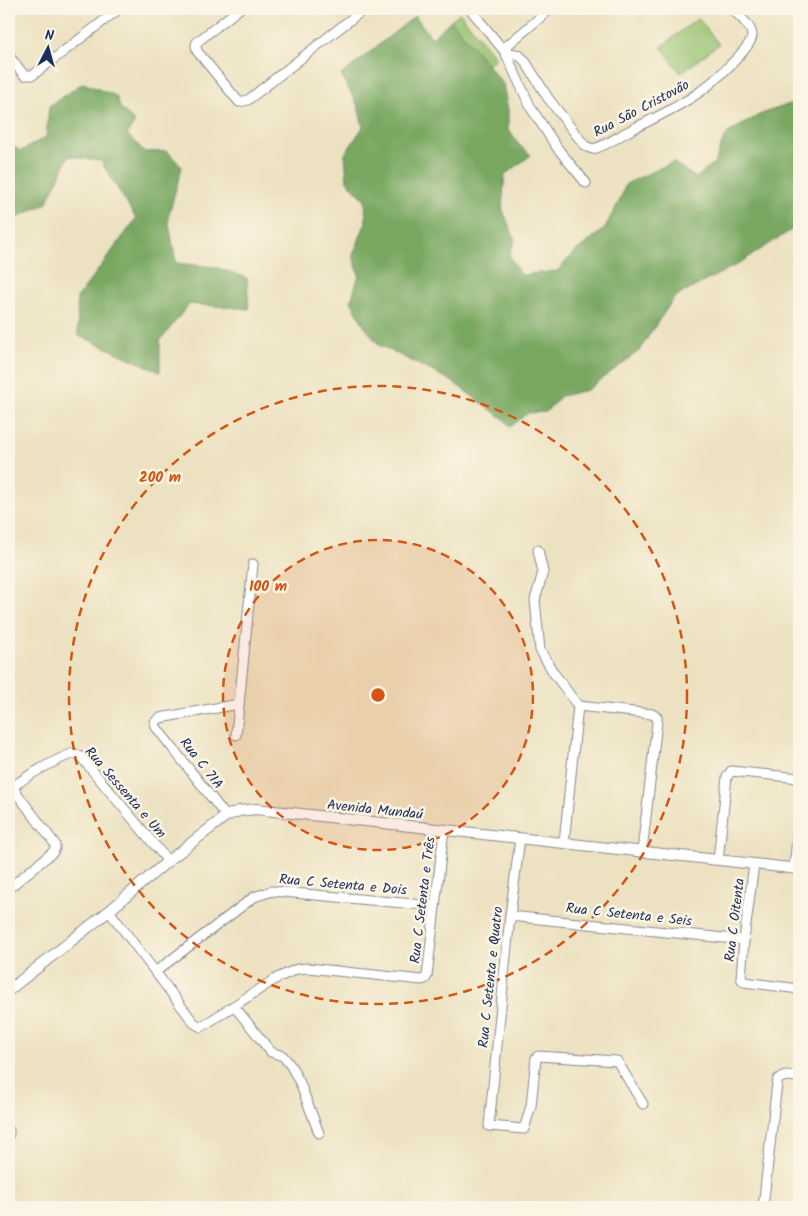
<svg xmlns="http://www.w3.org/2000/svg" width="808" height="1216" font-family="Kalam,sans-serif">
<rect width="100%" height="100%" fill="#fcf5e5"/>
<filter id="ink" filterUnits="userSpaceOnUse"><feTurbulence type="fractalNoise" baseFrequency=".02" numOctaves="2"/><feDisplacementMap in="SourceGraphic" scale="10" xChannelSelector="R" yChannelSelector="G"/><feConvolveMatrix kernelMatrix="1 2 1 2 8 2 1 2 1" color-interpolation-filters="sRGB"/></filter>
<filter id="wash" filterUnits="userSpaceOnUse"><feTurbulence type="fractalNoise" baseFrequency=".0096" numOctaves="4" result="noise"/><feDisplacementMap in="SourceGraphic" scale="20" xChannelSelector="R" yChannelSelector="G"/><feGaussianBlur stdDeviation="1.12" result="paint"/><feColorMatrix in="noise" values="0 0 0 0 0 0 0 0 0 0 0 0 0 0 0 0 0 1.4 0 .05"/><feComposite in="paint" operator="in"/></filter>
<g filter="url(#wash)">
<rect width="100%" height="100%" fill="#ece1c0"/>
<!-- green -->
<g fill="#96c16e" stroke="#587866">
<path d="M460,13L496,58L487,65L451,20Z"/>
<path d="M698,18L719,44L681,73L661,47Z"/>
</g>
<!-- forest -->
<g fill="#78a761" stroke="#4a6b60">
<path d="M415,16L432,38L451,20L503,84L508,110V129L519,145L531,155L513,169L505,174L502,208L515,240L509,255L521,275L557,271L576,251L604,229L620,200L626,184L673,162L696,178L715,162L722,143L728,133L759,115L792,103L799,104V225L738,264L675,297L657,323L639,351L587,390L561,396L546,412L528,413L510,427L505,420L450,380L379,345L364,326L351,301L359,275L353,255L366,222L365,200L347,181L345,154L363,127L358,106L341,75Z"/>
<path d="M83,83L116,96L120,107L135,122L127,134L145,152L167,151L182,167L168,218L176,263L215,267L247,278L249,309L189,304L160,341V372L78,335L77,298L136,219L101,161L69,156L46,204L9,221V144L21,151L46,137L49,106Z"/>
</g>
</g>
<g filter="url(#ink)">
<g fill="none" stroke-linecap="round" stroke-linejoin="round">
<!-- minor casing -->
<g stroke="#84888f" stroke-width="11">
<g id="minor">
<path d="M239,9L197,42L196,45L197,51L239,102L248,100L364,9"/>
<path d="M470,9L505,52L519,55L525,61L548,98L585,146L593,149C605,146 616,138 627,132C652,119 678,108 701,91C711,84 752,47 752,36C752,26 739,16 732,9"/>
<path d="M503,49L550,9"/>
<path d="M505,52L531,108L558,149L586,183"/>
<path d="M9,56L24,75H33L119,9"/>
<path d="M538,550L543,572L535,600L540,650L553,672L578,706"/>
<path d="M236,735L253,564"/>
<path d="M9,790C28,774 50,763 73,753L81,757L168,861"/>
<path d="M226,816L156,727L155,722L160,718L239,704"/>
<path d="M520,838L510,916L489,1126L524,1129L531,1106L536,1058L538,1056L617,1061L643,1104"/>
<path d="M564,843L578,706L652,714L657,717V722L642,851"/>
<path d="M718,860L727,777L731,771L799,778"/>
<path d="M754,864L744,940L741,978L744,982L799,989"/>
<path d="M794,868L799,819"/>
<path d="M9,888L53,852L55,848V844L9,783"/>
<path d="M109,911L194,1023L201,1027L277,978L297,969L308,968L422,980L425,979L427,976L444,830"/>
<path d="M510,916L744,940"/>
<path d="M155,972L254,897L272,891L435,906"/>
<path d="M234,1006L271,1052L283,1056L291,1066L300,1083L319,1133"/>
<path d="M9,1131V1134"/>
<path d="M763,1207L777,1083L778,1079L786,1076L799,1077"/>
</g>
</g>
<!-- tertiary casing -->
<g stroke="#84888f" stroke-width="12">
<path id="tertiary" d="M9,990L109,911L168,861L226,816L239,811L256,809L799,869"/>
</g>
<!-- minor -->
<use href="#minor" stroke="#fff" stroke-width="9"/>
<!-- tertiary -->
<use href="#tertiary" stroke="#fff" stroke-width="10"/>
</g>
</g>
<!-- distance rings -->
<circle cx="378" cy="695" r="155" fill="#d45514" fill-opacity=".12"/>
<g fill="none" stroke="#d45514" stroke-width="2.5" stroke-dasharray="9 6">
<circle cx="378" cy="695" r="155"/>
<circle cx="378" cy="695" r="309"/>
</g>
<g text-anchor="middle" stroke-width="5" stroke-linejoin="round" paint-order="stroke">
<!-- street labels -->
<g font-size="14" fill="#1b2f5e" stroke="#fcf5e5">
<text transform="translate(641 108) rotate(-28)" y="5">Rua São Cristovão</text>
<text transform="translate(202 763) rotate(52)" y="5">Rua C 71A</text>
<text transform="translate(126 792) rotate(49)" y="5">Rua Sessenta e Um</text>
<text transform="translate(375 809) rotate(6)" y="5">Avenida Mundaú</text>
<text transform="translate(343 884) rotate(5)" y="5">Rua C Setenta e Dois</text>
<text transform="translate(422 900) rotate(-83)" y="5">Rua C Setenta e Três</text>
<text transform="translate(629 914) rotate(6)" y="5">Rua C Setenta e Seis</text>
<text transform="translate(734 920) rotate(-83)" y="5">Rua C Oitenta</text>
<text transform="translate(490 977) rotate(-84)" y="5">Rua C Setenta e Quatro</text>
</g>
</g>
<circle cx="378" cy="695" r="8" fill="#d45514" stroke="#fcf5e5" stroke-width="2.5"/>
<g font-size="15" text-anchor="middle" font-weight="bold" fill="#d45514" stroke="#fcf5e5" stroke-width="5" stroke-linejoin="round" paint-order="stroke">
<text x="160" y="482">200 m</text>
<text x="268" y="591">100 m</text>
</g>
<!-- margin -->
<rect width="808" height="1216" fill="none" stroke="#fcf5e5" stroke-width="30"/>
<!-- north arrow -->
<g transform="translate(48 48) rotate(6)" stroke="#fcf5e5" stroke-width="4" paint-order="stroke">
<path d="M0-4L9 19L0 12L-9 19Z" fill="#1b2f5e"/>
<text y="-8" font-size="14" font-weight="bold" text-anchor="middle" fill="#1b2f5e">N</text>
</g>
</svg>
